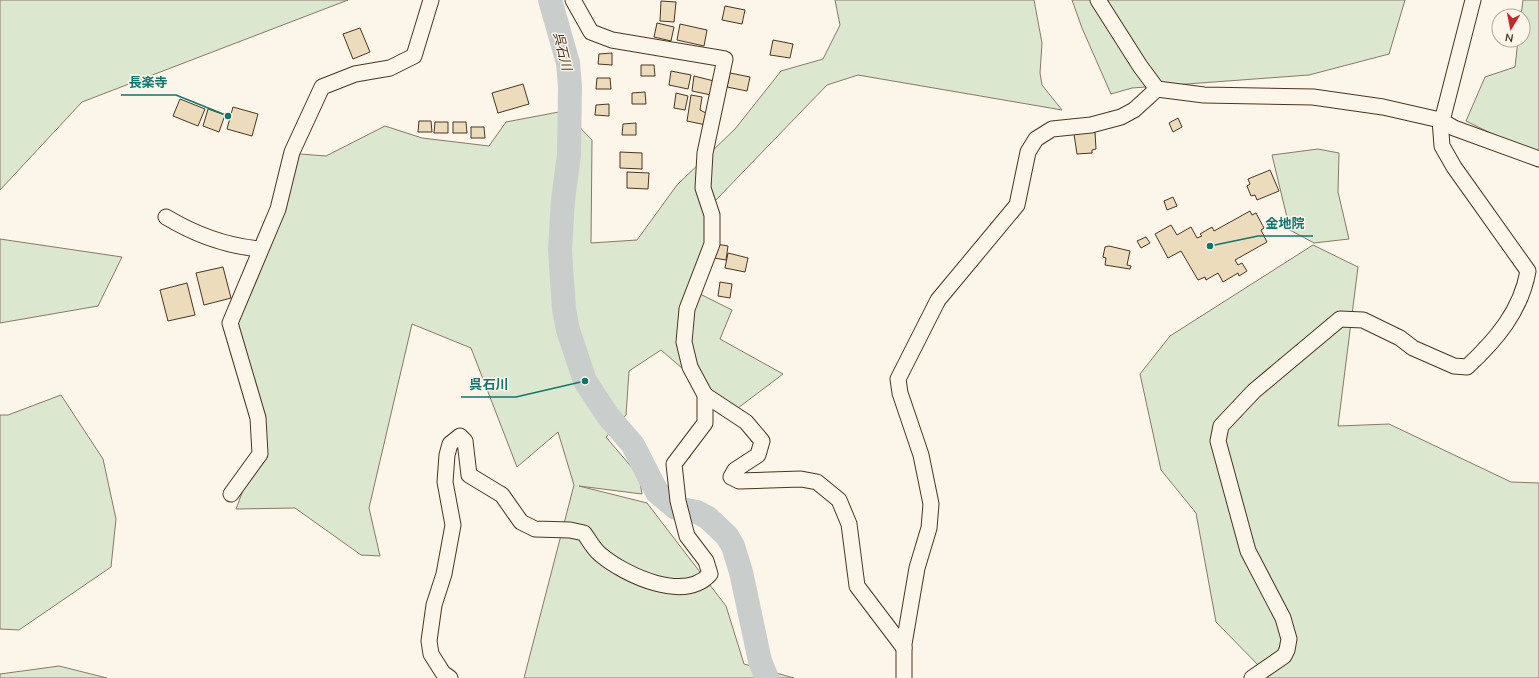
<svg xmlns="http://www.w3.org/2000/svg" width="1539" height="678" font-family="Mulish,'Noto Sans JP',sans-serif">
<rect width="100%" height="100%" fill="#fbf6e9"/>
<!-- green -->
<g fill="#dce7d0" stroke="#887966">
<path d="M0,0H348L82,102L0,190Z"/>
<path d="M835,0H1034L1042,43L1040,73L1042,85L1062,110L858,75L827,85L715,201L694,291L732,310L720,339L783,374L738,408L698,382L661,350L629,371L626,415L606,437L639,476L642,494L579,486L647,503L726,606L744,664L794,678H524L574,485L558,432L517,467L471,348L412,324L369,508L380,556L361,555L295,508L236,509L260,445L230,323L273,222L287,153L326,156L385,126L422,138L489,146L506,122L564,111L592,140L591,243L637,240L677,185L735,129L781,71L823,59L840,25Z"/>
<path d="M1072,0H1405L1389,54L1309,75L1132,88L1111,94L1082,28Z"/>
<path d="M1523,0H1539V157L1466,121L1485,77L1515,67L1518,40H1523V16H1521Z"/>
<path d="M1318,149L1339,153L1338,192L1349,239L1314,243L1290,230L1272,155Z"/>
<path d="M0,239L122,257L98,306L0,323Z"/>
<path d="M1313,245L1358,267L1338,426L1389,424L1511,482L1539,483V678H1259L1263,670L1216,622L1196,513L1161,470L1140,374L1170,336Z"/>
<path d="M61,395L103,459L116,519L111,567L19,630L0,629V415H8Z"/>
<path d="M59,666L107,678H0V674Z"/>
</g>
<g fill="none" stroke-linecap="round" stroke-linejoin="round">
<!-- river -->
<path stroke="#c9cecd" stroke-width="24" d="M550,0L568,63L570,86L569,155L563,200L560,250L564,309L568,330L585,381L608,416L633,445L657,492L676,508L697,512L708,518L727,536L733,546L741,572L760,661L767,678"/>
</g>
<!-- building -->
<g fill="#ecdcbc" stroke="#4a3520">
<path d="M661,1L676,2L674,22L660,21Z"/>
<path d="M725,6L745,10L742,24L722,20Z"/>
<path d="M657,23L674,27L671,41L654,37Z"/>
<path d="M680,24L707,30L704,46L677,40Z"/>
<path d="M360,28L370,52L353,59L343,34Z"/>
<path d="M773,40L793,44L790,58L770,55Z"/>
<path d="M612,53V65L598,64L599,54Z"/>
<path d="M641,65H654L655,76H641Z"/>
<path d="M671,71L691,75L688,89L669,85Z"/>
<path d="M730,73L750,77L747,91L727,87Z"/>
<path d="M694,76L714,81L711,95L692,91Z"/>
<path d="M597,78H610L611,89H596Z"/>
<path d="M523,84L529,104L498,113L492,93Z"/>
<path d="M645,92L646,104H632V93Z"/>
<path d="M676,93L688,96L685,110L674,108Z"/>
<path d="M691,95L702,97L700,110L706,113V125L687,121Z"/>
<path d="M180,99L205,109L198,126L173,116Z"/>
<path d="M609,104V116L595,115L596,105Z"/>
<path d="M233,107L258,114L252,136L227,129Z"/>
<path d="M208,109L225,115L219,132L203,126Z"/>
<path d="M1178,118L1182,127L1173,132L1169,123Z"/>
<path d="M419,121H431L432,132H418Z"/>
<path d="M435,122H448V133H434Z"/>
<path d="M453,122H466L467,133H453Z"/>
<path d="M636,123V135H622L623,124Z"/>
<path d="M471,127H484L485,138H471Z"/>
<path d="M1095,132L1096,149L1092,150V153L1077,154L1074,134Z"/>
<path d="M620,152L642,153V169L620,168Z"/>
<path d="M1270,170L1279,191L1257,200L1255,195L1251,196L1247,186L1250,184L1248,179Z"/>
<path d="M627,172L649,173L648,189L627,188Z"/>
<path d="M1173,197L1177,206L1167,210L1164,201Z"/>
<path d="M1250,211L1252,215L1256,213L1264,228L1261,230L1267,242L1235,260L1238,265L1242,263L1247,271L1239,276L1238,273L1223,282L1218,273L1206,280L1205,277L1198,280L1181,251L1168,258L1155,234L1171,225L1177,235L1191,227L1197,238L1202,236L1200,234L1212,227L1214,231Z"/>
<path d="M1146,237L1150,243L1141,248L1137,241Z"/>
<path d="M716,244L728,246L726,260L714,258Z"/>
<path d="M1109,246L1130,251L1127,265L1131,266L1130,269L1105,265L1106,258L1103,257L1105,247Z"/>
<path d="M728,253L748,258L745,272L725,268Z"/>
<path d="M223,267L231,298L204,305L196,273Z"/>
<path d="M720,282L732,284L730,298L718,296Z"/>
<path d="M187,283L195,315L168,321L160,290Z"/>
</g>
<g fill="none" stroke-linecap="round" stroke-linejoin="round">
<!-- minor casing -->
<g stroke="#4a3520" stroke-width="17">
<g id="minor">
<path d="M1098,0L1140,66L1157,89"/>
<path d="M1442,121L1473,0"/>
<path d="M166,217C196,235 225,246 260,249"/>
<path d="M705,395L746,422L762,441L758,455L735,470L731,477L739,481L801,479L817,482L839,500L849,524L857,586L904,648"/>
<path d="M231,494L260,454L258,418L230,323L278,209L292,152L322,87L355,74L390,68L414,56L431,0"/>
<path d="M450,678L443,673L431,654L429,641L434,605L444,574L453,525L445,482L447,455L450,444L460,436L465,441L469,475L502,495L521,522L535,529L570,530L584,533C589,540 594,550 601,555C625,575 684,603 710,574L706,561L687,536L678,501L674,464L705,423V395L690,367L684,342L687,309L712,244V215L703,188L705,153L725,59L612,40L591,32L573,0"/>
<path d="M904,678V644L917,568L929,528L931,504L921,455L900,393L898,379L938,300L1017,205L1028,152L1036,139L1052,129L1091,125L1121,117L1134,110L1157,89L1204,95L1313,97L1383,107L1440,120L1454,128L1539,159"/>
<path d="M1252,678L1284,656L1287,650L1289,639L1283,618L1248,551L1218,441L1221,426L1254,391L1340,319L1363,320L1400,338L1413,348L1454,366L1467,367C1496,340 1521,311 1528,271L1454,167L1442,146L1440,120"/>
</g>
</g>
<!-- minor -->
<use href="#minor" stroke="#fbf6e9" stroke-width="15"/>
</g>
<g text-anchor="middle" stroke-width="3" stroke-linejoin="round" paint-order="stroke">
<!-- water labels -->
<g font-size="13" font-style="italic" fill="#4a3520" stroke="#fbf6e9">
<text transform="translate(563 51) rotate(76)" y="5">呉石川</text>
</g>
</g>
<!-- callouts -->
<path fill="none" stroke="#0f766e" stroke-width="1.5" d="M228 116L176 95H121M1210 246L1258 236H1313M585 381L516 397H461"/>
<g fill="#0f766e" stroke="#fbf6e9" stroke-width="1.5">
<circle cx="228" cy="116" r="4"/>
<circle cx="1210" cy="246" r="4"/>
<circle cx="585" cy="381" r="4"/>
</g>
<g font-size="13" text-anchor="middle" font-weight="bold" fill="#0f766e" stroke="#fbf6e9" stroke-width="3" stroke-linejoin="round" paint-order="stroke">
<text x="148" y="87">長楽寺</text>
<text x="1285" y="228">金地院</text>
<text x="489" y="389">呉石川</text>
</g>
<!-- north arrow -->
<g transform="translate(1511 28) rotate(190)"><circle r="19" fill="#fbf6e9" stroke="#b4a999"/>
<path d="M0-3L7 15L0 10L-7 15Z" fill="#c62828"/>
<text y="-6" font-size="11" font-weight="bold" text-anchor="middle" fill="#4a3520">N</text>
</g>
</svg>
